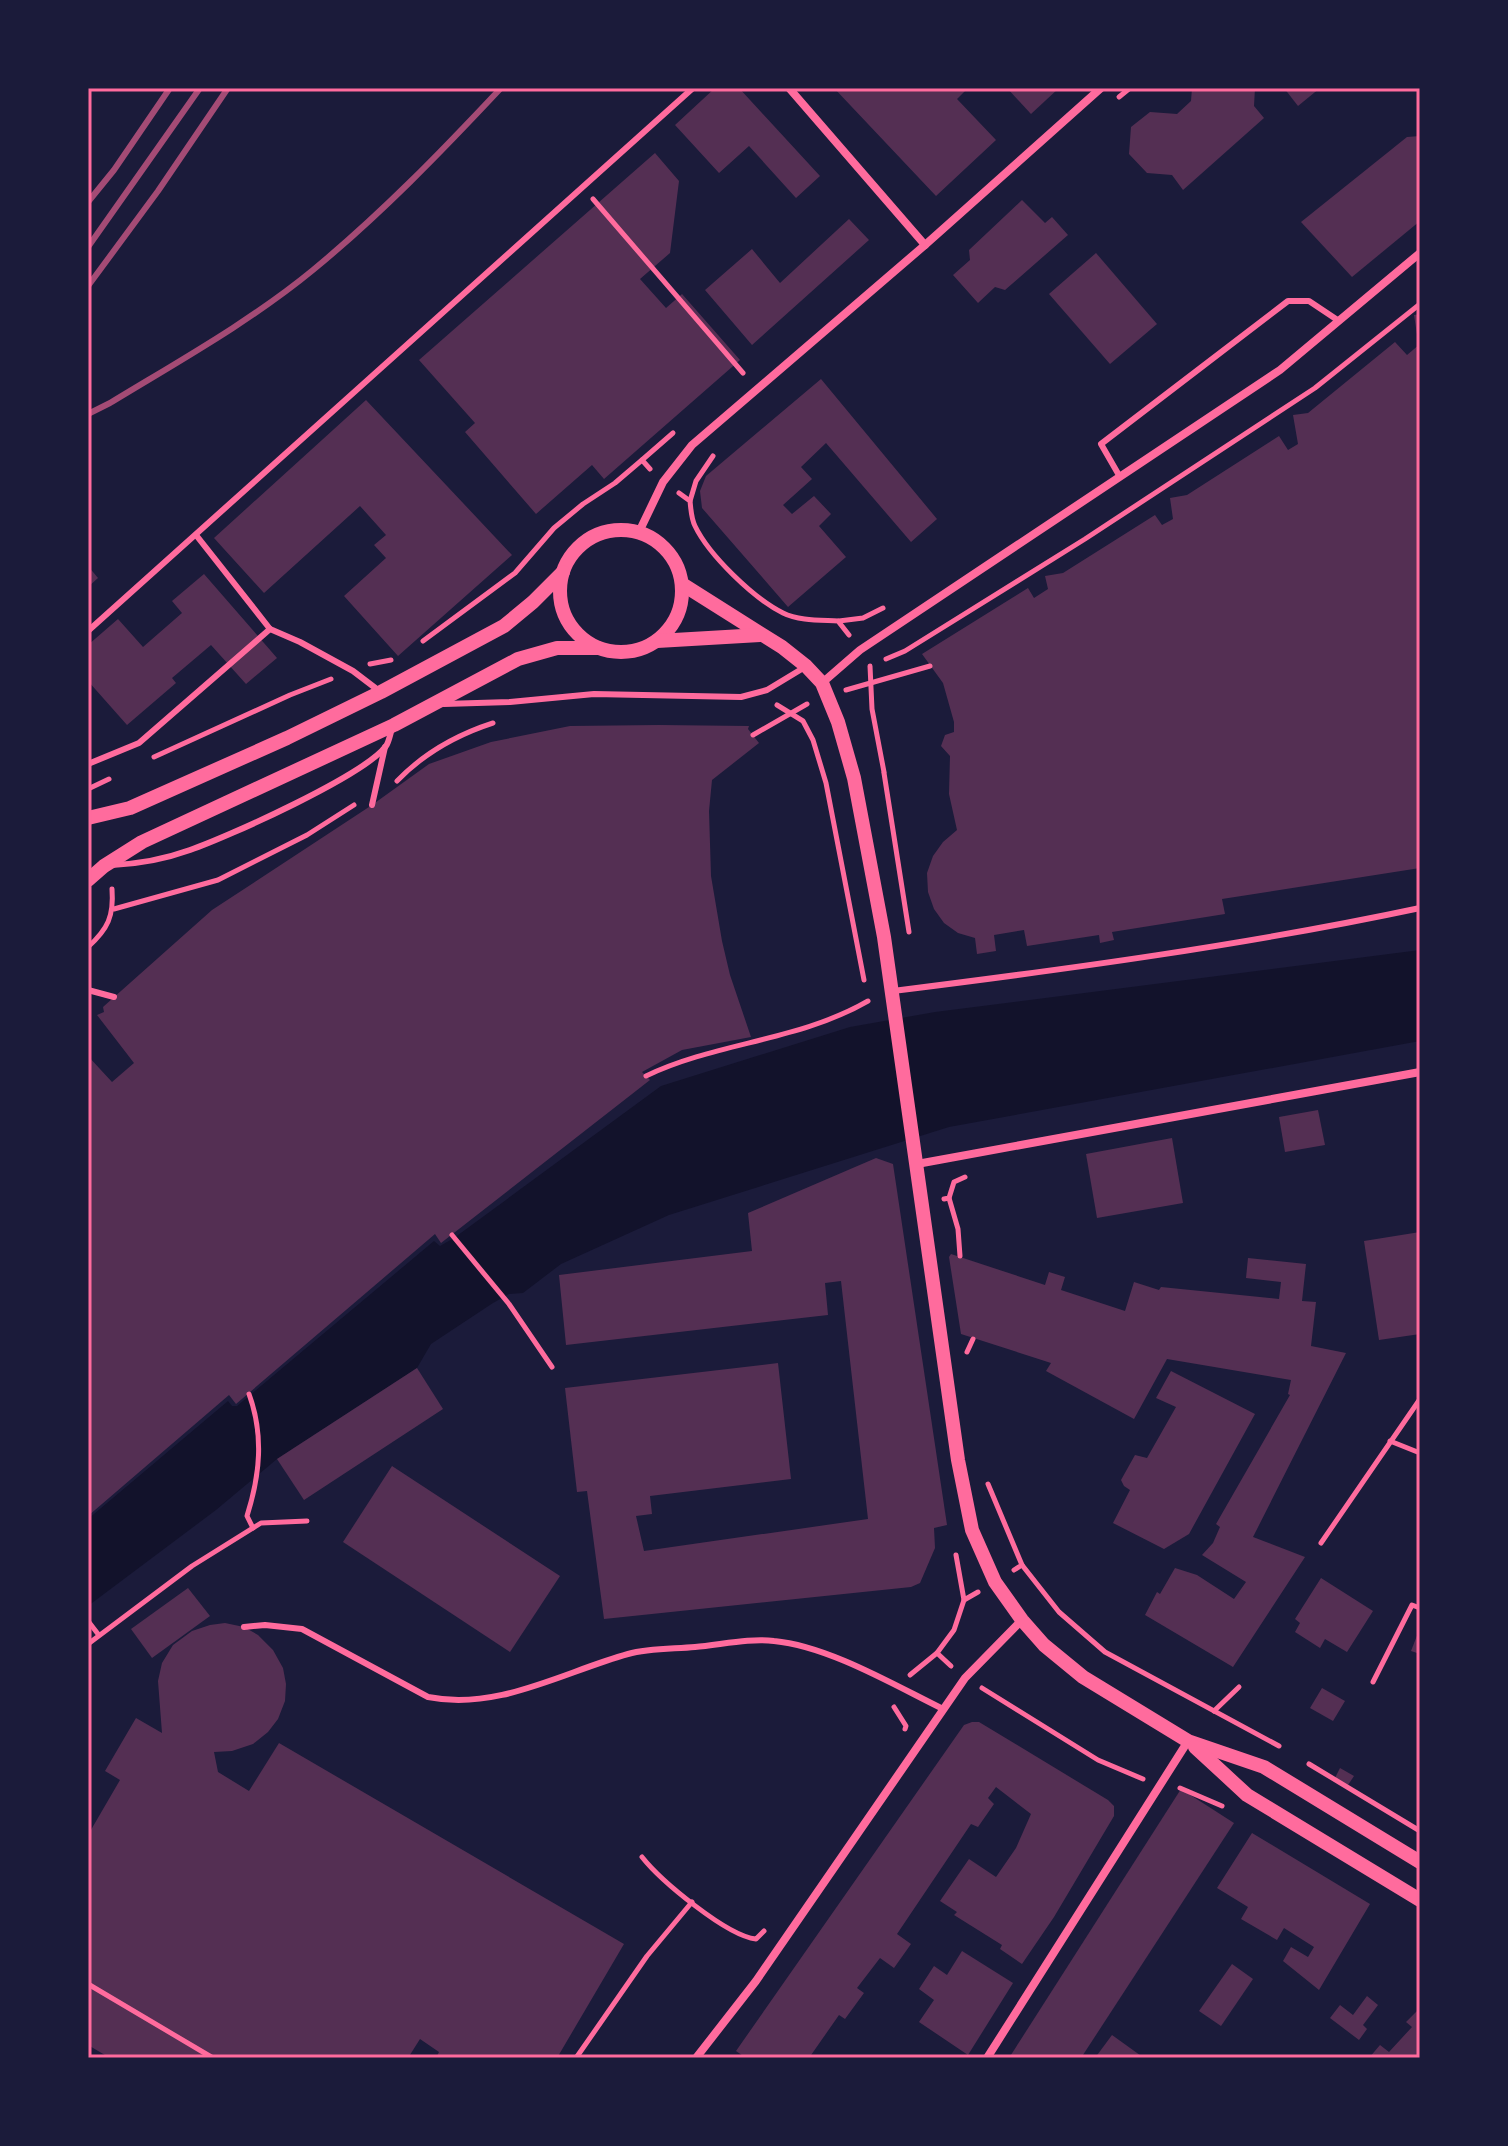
<svg xmlns="http://www.w3.org/2000/svg" width="1508" height="2146" font-family="'Noto Serif',serif">
<rect width="100%" height="100%" fill="#1b1b3a"/>
<!-- water -->
<path fill="#12122b" d="M1420,950V1041L949,1127L669,1215L561,1264L523,1293L509,1294L493,1303L431,1344L417,1368L277,1459L216,1510L88,1606V1519L228,1401L232,1406H237L434,1241L440,1246L454,1238L661,1086L850,1027L935,1012Z"/>
<!-- building -->
<g fill="#542f53">
<path d="M715,88H739L820,176L796,198L749,146L719,173L675,125Z"/>
<path d="M834,88H968L957,99L996,140L936,196Z"/>
<path d="M1007,88H1059L1031,114Z"/>
<path d="M1192,88H1255L1254,106L1264,118L1183,190L1172,175L1147,173L1129,154L1131,127L1150,112L1177,114L1191,101Z"/>
<path d="M1284,88H1320L1298,106Z"/>
<path d="M1420,136V221L1352,277L1301,222L1407,137Z"/>
<path d="M655,153L679,181L670,253L640,279L666,308L682,294L740,360L604,479L592,465L536,514L465,432L475,423L419,360Z"/>
<path d="M1022,200L1045,223L1052,217L1068,235L1005,290L995,287L978,303L953,275L970,260L969,250Z"/>
<path d="M849,219L869,240L752,345L705,290L752,249L780,283Z"/>
<path d="M1096,253L1157,324L1110,364L1049,294Z"/>
<path d="M1420,314V341H1418L1414,315Z"/>
<path d="M1395,342L1407,355L1420,344V868L1222,899L1225,914L1112,932L1114,940L1100,943L1099,935L1027,946L1024,930L994,935L996,951L977,954L975,938L958,933L944,923L934,909L928,892L927,873L933,856L943,842L957,830L949,794L950,756L941,746L945,735L954,732V722L943,683L922,654L1028,588L1034,598L1048,589L1045,576L1063,573L1155,515L1162,525L1173,519L1170,498L1187,495L1279,436L1288,450L1298,444L1293,415L1308,413Z"/>
<path d="M821,379L937,519L911,542L826,443L801,467L812,479L783,505L792,514L814,496L831,514L819,526L846,557L788,607L702,508L700,491L706,476Z"/>
<path d="M366,400L512,555L398,656L344,596L386,558L374,545L386,535L360,506L264,593L214,538Z"/>
<path d="M88,566L98,578L88,587Z"/>
<path d="M204,574L277,658L246,684L211,645L172,678L176,683L127,725L88,681V645L118,619L143,647L182,613L172,601Z"/>
<path d="M659,725L749,726L748,729L759,743L712,780L709,811L711,876L722,941L730,975L751,1037L682,1050L642,1072L650,1080L441,1243L435,1234L236,1404L229,1395L88,1516V1056L112,1082L134,1063L97,1015L104,1012L103,1007L212,910L372,805L429,764L491,742L570,726Z"/>
<path d="M1318,1110L1325,1145L1285,1152L1279,1117Z"/>
<path d="M1172,1138L1183,1203L1097,1218L1086,1154Z"/>
<path d="M876,1158L893,1164L947,1525L934,1528L935,1548L920,1583L911,1587L604,1619L587,1491L577,1492L565,1388L778,1363L791,1479L650,1496L652,1514L636,1516L644,1551L868,1519L841,1281L825,1283L828,1315L566,1345L559,1275L752,1251L748,1213Z"/>
<path d="M1420,1232V1334L1379,1340L1364,1241Z"/>
<path d="M951,1254L1045,1285L1049,1272L1065,1277L1061,1290L1125,1311L1134,1282L1159,1290L1161,1287L1279,1299L1281,1282L1246,1278L1248,1258L1306,1264L1302,1301L1316,1302L1311,1346L1346,1353L1253,1537L1305,1557L1233,1667L1145,1615L1157,1592L1160,1594L1175,1568L1197,1575L1234,1599L1246,1582L1202,1555L1213,1543L1220,1527L1216,1524L1290,1395L1288,1394L1291,1380L1167,1359L1134,1419L1046,1371L1051,1363L961,1334L949,1257Z"/>
<path d="M417,1368L443,1409L304,1500L277,1459Z"/>
<path d="M1171,1371L1255,1414L1189,1534L1164,1549L1113,1523L1130,1490L1124,1486L1121,1480L1135,1455L1147,1458L1176,1407L1156,1398Z"/>
<path d="M392,1466L560,1576L510,1652L343,1542Z"/>
<path d="M1321,1578L1373,1611L1347,1652L1325,1639L1320,1648L1295,1632L1300,1623L1295,1619Z"/>
<path d="M188,1588L210,1616L152,1658L131,1629Z"/>
<path d="M225,1623L244,1627L258,1635L273,1650L283,1668L286,1684L285,1701L278,1719L268,1732L253,1744L232,1751L214,1752L218,1772L249,1791L279,1743L624,1944L557,2058H436L439,2052L420,2039L408,2058H362L357,2055L355,2058H110L88,2045V1835L120,1780L105,1771L136,1718L162,1733L158,1681L162,1663L173,1645L192,1631L210,1625Z"/>
<path d="M1420,1628V1654L1411,1651Z"/>
<path d="M1322,1688L1345,1701L1333,1721L1310,1708Z"/>
<path d="M972,1722H979L1108,1800L1114,1806V1816L1054,1917L1022,1964L1000,1949L1002,1945L954,1915L957,1912L940,1901L969,1859L996,1877L1016,1848L1031,1814L996,1787L988,1798L994,1804L978,1827L971,1824L897,1934L911,1944L894,1968L880,1958L857,1988L864,1993L845,2019L839,2015L809,2058H746L736,2051L964,1725Z"/>
<path d="M1340,1768L1354,1776L1348,1785L1335,1778Z"/>
<path d="M1181,1789L1234,1823L1081,2058H1009Z"/>
<path d="M1252,1833L1370,1904L1319,1990L1283,1961L1291,1947L1308,1957L1314,1947L1284,1928L1277,1940L1241,1919L1248,1907L1217,1888Z"/>
<path d="M962,1951L1013,1983L968,2055L919,2022L934,2000L919,1989L934,1966L947,1975Z"/>
<path d="M1232,1964L1253,1979L1221,2026L1199,2011Z"/>
<path d="M1367,1996L1378,2005L1363,2025L1367,2029L1359,2040L1330,2018L1340,2005L1353,2015Z"/>
<path d="M1420,2008V2058H1369L1380,2045L1389,2052L1412,2027L1406,2022Z"/>
<path d="M1112,2035L1144,2058H1095Z"/>
</g>
<g fill="none" stroke-linecap="round" stroke-linejoin="round">
<!-- path -->
<g stroke="#ff6b9d" stroke-width="5">
<path d="M1119,97L1130,88"/>
<path d="M593,199L743,373"/>
<path d="M642,460L673,433"/>
<path d="M679,493L690,501C691,509 691,518 695,526C709,555 753,598 783,613C799,621 821,620 838,621L849,635"/>
<path d="M690,501L696,481L713,456"/>
<path d="M839,621L863,618L883,608"/>
<path d="M423,641L515,573L554,528L583,504L615,483L642,460L650,469"/>
<path d="M886,659L905,651L1085,539L1315,388L1420,304"/>
<path d="M370,664L391,660"/>
<path d="M870,666L872,709L884,772"/>
<path d="M846,690L930,666"/>
<path d="M777,705L803,721L813,740L826,783L864,980"/>
<path d="M753,735L807,704"/>
<path d="M154,757L290,695L331,679"/>
<path d="M884,773L909,932"/>
<path d="M397,781C425,752 456,735 493,723"/>
<path d="M88,789L109,779"/>
<path d="M114,909L218,880L307,835L354,805"/>
<path d="M88,947C108,929 114,916 112,889"/>
<path d="M646,1076C717,1042 799,1041 868,1001"/>
<path d="M949,1198L958,1229L960,1256"/>
<path d="M944,1199L949,1198L954,1182L965,1177"/>
<path d="M452,1235L509,1304L552,1367"/>
<path d="M967,1352L973,1339"/>
<path d="M249,1394C264,1435 260,1475 247,1516L253,1528"/>
<path d="M1390,1441L1420,1453"/>
<path d="M988,1484L1022,1565L1014,1570"/>
<path d="M1321,1543L1420,1399"/>
<path d="M956,1555L964,1600L978,1592"/>
<path d="M1022,1565L1059,1612L1105,1652L1279,1746"/>
<path d="M88,1621L98,1634"/>
<path d="M88,1644L192,1566L261,1523L307,1521"/>
<path d="M951,1666L937,1653L954,1630L964,1600"/>
<path d="M910,1675L937,1653"/>
<path d="M1373,1682L1412,1605L1420,1608"/>
<path d="M982,1688L1098,1760L1143,1779"/>
<path d="M894,1707L906,1726L905,1729"/>
<path d="M1214,1711L1239,1687"/>
<path d="M1309,1764L1420,1831"/>
<path d="M1180,1788L1222,1806"/>
<path d="M642,1857C661,1881 727,1936 756,1939L764,1931"/>
<path d="M88,1984L213,2058"/>
<path d="M576,2058L647,1956L692,1902"/>
</g>
<!-- service -->
<g stroke="#ff6b9d" stroke-width="6">
<path d="M1120,477L1101,444L1288,301H1309L1339,321"/>
<path d="M196,535L270,629L300,642L353,671L378,690"/>
<path d="M88,631L693,88"/>
<path d="M444,704L510,702L594,694L741,697L767,690L805,667"/>
<path d="M88,764L139,743L270,629"/>
<path d="M372,805L385,747"/>
<path d="M112,865C139,864 165,859 190,850C228,837 365,775 386,746C389,742 390,734 392,729"/>
<path d="M88,990L114,997"/>
<path d="M893,991C1069,969 1246,945 1420,908"/>
<path d="M244,1627L265,1625L302,1629L428,1697C498,1711 563,1672 628,1654C649,1648 674,1649 695,1647C720,1645 749,1638 774,1641C828,1646 894,1685 943,1709"/>
</g>
<!-- minor -->
<g stroke="#ff6b9d" stroke-width="8">
<path d="M789,88L925,245"/>
<path d="M639,532L663,482L692,445L925,245L1101,88"/>
<path d="M822,683L860,650L1280,370L1420,253"/>
<path d="M917,1164L1420,1072"/>
<path d="M696,2058L756,1981L965,1678L1022,1620"/>
<path d="M987,2058L1188,1741"/>
</g>
<!-- tertiary -->
<g stroke="#ff6b9d" stroke-width="14">
<circle cx="621" cy="591" r="61"/>
<path d="M682,584L782,647L806,666L822,683L838,722L854,778L884,937L958,1460L972,1530L995,1582L1022,1620L1044,1645L1083,1677L1188,1741L1264,1767L1420,1862"/>
<path d="M657,641L760,635"/>
<path d="M88,818L130,808L287,738L381,692L504,626L533,602L563,572"/>
<path d="M88,880L104,866L142,842L394,725L518,659L557,648H598"/>
<path d="M1195,1747L1247,1795L1420,1900"/>
</g>
<!-- rail -->
<g stroke="#a44b75" stroke-width="6">
<path d="M88,202L114,170L170,88"/>
<path d="M88,247L200,88"/>
<path d="M88,286L158,191L228,88"/>
<path d="M88,414L110,403C179,361 251,321 313,270C381,214 441,152 501,88"/>
</g>
</g>
<!-- border -->
<rect width="1508" height="2146" fill="none" stroke="#1b1b3a" stroke-width="180"/>
<rect x="90" y="90" width="1328" height="1966" fill="none" stroke="#ff6b9d" stroke-width="3"/>
</svg>
